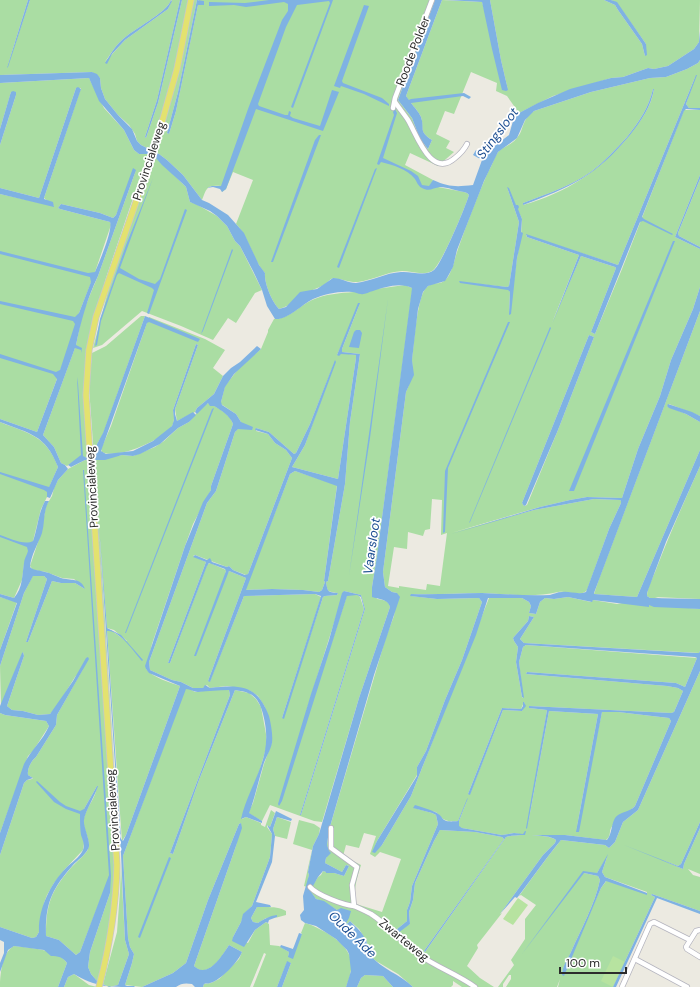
<svg xmlns="http://www.w3.org/2000/svg" width="700" height="987" font-family="'DM Sans',sans-serif">
<rect width="100%" height="100%" fill="#eceae1"/>
<!-- green -->
<g fill="#aadda3" fill-rule="evenodd">
<path d="M0,0H28L7,68L30,0H171C167,13 133,29 122,40C115,46 110,55 105,62L125,40L168,9L172,0H180L157,100L145,137L146,138L158,103L182,0H197L178,92L167,133L169,134L176,111L199,0H435L398,100L412,118L420,139L428,149L432,140C416,130 426,126 420,115C416,108 410,103 406,96L442,0L482,2L508,90L501,60L490,0H604L615,5L618,10L642,44L645,56L646,44L617,3L611,0H700L699,42L694,49L668,66L654,69L648,68L623,77L611,78L553,96L519,113L507,96L496,91L497,83L471,72L454,114L445,111L436,134L450,141L446,148L454,152L438,166L410,153L405,165L433,180L432,183L438,187L464,192L467,193L469,195C465,208 441,266 432,271C423,276 411,271 402,271C386,272 373,280 358,282C349,283 337,277 331,279C328,281 327,283 324,285C320,287 315,289 310,291C300,297 291,306 279,309C272,302 264,283 265,273C252,259 250,238 236,224L253,180L233,172L226,189L222,192L221,186C207,185 207,187 202,200L183,175L167,160L159,154L141,145L137,141L135,134L129,125L118,115L105,99L101,88L100,78L92,72L0,75Z"/>
<path d="M700,60V108H689L686,104L696,75L618,265L526,235L527,237L579,255L552,323L581,256L615,267L616,268L591,332L595,334L622,269L684,110H700V175L675,237L700,249V287L693,309L671,360L660,396L638,449L622,498L587,497L570,500L540,507L451,533L534,510L594,499L620,500L621,501V503L609,529L587,590C581,598 567,590 558,592C534,598 507,594 482,593C458,593 435,595 411,594V596L437,599L479,598L482,602L462,660L445,700L426,751L417,767V775L377,841L373,852L382,845L411,796L489,598H522L529,602L531,606L529,613L536,614L540,602L545,598L554,599L568,597L591,602L593,600L617,604L650,598L647,596C647,587 654,576 657,567C670,533 685,500 700,466V599L655,597L689,608L700,609V651L698,655L699,653L682,652L524,643L520,639L534,617L529,616L528,621L513,638L514,641L518,647L516,662L522,697L523,698L519,662L523,647L526,645L697,658L685,687L676,683L527,672L526,674L667,686L678,688L683,691L674,712L671,713L529,706V708L547,710L527,829L549,711L598,714L576,832L602,712H618L669,718L671,721L635,806C628,813 616,819 611,828C609,833 611,836 606,840L565,835H525L514,833L502,835L462,828L459,827V821L468,798L458,821C446,822 444,821 436,812L414,808L432,813L436,815L438,824L412,886L410,902L407,910V921L396,930L410,924L409,912L413,900L415,883L434,841L440,830L475,832L502,837L504,839L424,951L425,952L506,837C515,834 549,834 556,840L555,843L543,855L500,914L502,913L477,945L478,948L467,966L480,978L494,987H462L453,981V985L451,987H413L398,974L376,961L368,954L367,951V942L359,929L350,921L347,924L346,923L347,920L337,910L324,902L316,899L308,889L309,886L313,885L318,877L321,875L323,871L326,872V873H334L344,876L349,866L346,865L342,872L325,863L326,858L328,855L327,845L329,830L386,637L394,616L397,593L392,592L385,587L383,572L406,392C411,382 413,370 412,360C414,345 417,297 426,288C434,279 443,289 450,273C454,265 455,257 458,249C467,223 477,197 488,172C492,166 494,158 498,152C503,147 511,145 516,139C525,130 520,121 534,111L591,92L650,78L666,77L687,69L698,63ZM653,89H654C651,108 640,122 628,137C600,171 566,193 523,205V203C546,194 572,186 592,171C605,161 616,149 627,137C639,122 649,107 653,89ZM507,187L522,219L521,236L517,258L509,315L510,292L508,289L460,282L507,287L509,286L519,222ZM589,335L594,337L558,430L527,505L524,506L522,503ZM432,499L442,500L441,535L447,533L440,586L427,584L426,590L399,586V588L388,586L394,547L407,549L408,532L423,536L425,530L430,529ZM524,702L525,705L522,711L503,710L470,794H468L502,708L521,709ZM364,833L376,836L370,854L375,857L380,852L401,859L382,912L356,904C353,890 357,878 361,865L343,856L346,845L359,848Z"/>
<path d="M89,78L104,108L124,130L134,150L139,154H148L106,278L96,312L86,355L84,386L87,458L81,456L67,466L61,463L54,447L43,435L76,345L82,315L92,290L98,276L136,170L116,215L113,218L100,213L61,204L58,208L60,209L110,222L111,225L94,275L79,313L69,347L37,432L0,419V194L54,206L44,198L81,88H76L39,198L0,188V145L16,95L15,92H11L0,129V83Z"/>
<path d="M153,155L182,183L186,187L190,202L196,204L217,216L227,226L235,241L240,246L262,290L255,293L236,323L228,318L213,340L181,326L142,311L102,345L93,348L111,280Z"/>
<path d="M700,179V247L679,236L678,233Z"/>
<path d="M405,285L412,288V292L377,556L372,587L377,599C383,600 389,600 390,607L359,698L322,822L314,821L270,805L262,821L248,813L253,803L264,764L272,742L265,707L258,696L249,690L227,686L210,688L207,685L203,688H193L181,682L172,680L150,670L149,662L207,503L216,491L235,432L240,426L241,422L236,414L221,404V402L225,386L239,368L261,349L268,332V330L274,319C289,319 299,306 312,300C326,294 339,293 354,292C371,290 388,287 405,285ZM360,303L342,349V352L360,354L350,422L345,484L328,581L326,582C328,593 327,591 338,593L337,595L325,596L323,597L283,718H282L321,597L315,594L244,596L210,681H208L246,578L229,571L225,578L226,570L210,563L207,565L170,663H168L206,562L193,556L195,555L227,567L229,566L233,570L246,575L248,574L292,458L286,450L275,443L268,434L256,431V428L269,432L294,454L296,453L310,424L335,361L305,445L292,467L338,479L356,358V355L341,353L337,355ZM344,591L361,595L365,609L301,815H300L364,609L360,597L357,594L347,595L328,654L306,712Z"/>
<path d="M700,311V416L669,404L667,406L686,414L700,422V450L637,597L594,594L599,579Z"/>
<path d="M141,316H145L103,434L97,444L96,457H94L89,387L92,353L106,346Z"/>
<path d="M149,317L205,339L225,350L213,368L223,376L214,394L197,408L195,412L177,421L175,409L198,345L196,344L173,410C174,416 175,421 172,426C163,440 117,460 102,452L101,449L111,426Z"/>
<path d="M208,403C217,407 230,414 233,424L211,486V490L193,524L185,546L152,644L146,669C154,678 169,682 180,686L126,835L122,841L107,631L111,630L126,641H127L114,630L107,628L99,527L119,842L93,460L122,455L133,456L155,447L164,441L178,428L189,422L202,407Z"/>
<path d="M0,422C29,434 46,435 58,467L47,492V497L41,509L33,541L24,564L22,580L14,598L0,594Z"/>
<path d="M85,460H88L115,858L113,914L98,982L91,974L88,967L90,952L110,893L108,880L80,952L76,955L59,940L46,936C46,906 50,892 70,869C75,863 83,857 87,851C93,841 81,828 84,818C87,806 96,798 97,786L84,809L82,836L84,843L83,850L65,869L54,883L47,895L44,903L39,932L36,937L32,938L0,927V855L24,783L27,780L32,779L33,778L28,775C27,769 31,761 36,757L56,725L57,715L83,669L75,677L57,706L50,714L38,715L23,711L12,710L7,706L24,656L23,652L1,706L0,666L24,593L33,575L44,576L47,579L26,642H28L52,581L61,583H75L85,589L74,579L62,578L46,572L33,570L30,566L41,533L46,506L52,496L54,488L58,480L68,469Z"/>
<path d="M295,471L337,485L324,581L325,582L322,590L319,592L303,590L272,589L245,590L290,474Z"/>
<path d="M0,597L17,602L0,650Z"/>
<path d="M700,671V822L681,864L678,866L662,860L683,869L684,864L700,828V874L688,869L693,875L700,877V911L652,894L651,895L655,897L613,987H558L560,979L557,987H506L511,979V975H509L503,984V987H498L514,965L511,960L525,939V919L536,905L521,895L519,896C533,877 546,858 561,840L605,845L609,848L615,842L623,822L638,810ZM607,857L602,872L605,877L647,892V894L607,880L601,888L562,975C563,965 567,961 571,952C581,929 595,904 600,880L598,876L584,873H597Z"/>
<path d="M188,688L195,692L211,690H229L230,695L170,853L173,854L199,780L235,690L249,693L256,699L261,707L266,734L267,745L260,769L242,819L246,817L261,823V825L265,827L271,810L275,813L270,827L267,825V827L272,834L270,857L252,906L244,914L241,922L233,937L248,943L255,930L266,922L269,924L270,945L279,946L289,952L288,957L302,934L301,933L305,923C313,925 319,929 327,933C351,948 357,961 346,987H282L291,963L287,962L277,987H253L266,954L264,953L250,987H203L204,984L211,983L219,979L239,959L242,952L229,945C223,955 208,980 194,966L236,846L241,823L239,824L208,900L186,963L173,973L142,987L125,985L132,963L134,954L130,947L128,938L123,856L185,689Z"/>
<path d="M0,713L5,715L46,721L49,726L33,751L28,756L0,833Z"/>
<path d="M277,817L291,822L287,839L275,836L273,829Z"/>
<path d="M299,820L314,824L320,828L319,834L313,846L308,872L309,875L307,887L304,886L312,850L293,844Z"/>
<path d="M121,865L125,940L129,954L118,985L109,987L103,984L117,932L120,891Z"/>
<path d="M257,907C266,907 279,906 286,911V915L275,918L277,917L266,918L258,923L253,922L251,918Z"/>
<path d="M14,946C29,948 58,949 67,963L58,987H0C0,975 2,952 14,946Z"/>
<path d="M74,974L89,985L97,987H64L68,977Z"/>
<path d="M365,975L383,976L393,987H357L361,978Z"/>
</g>
<!-- pitch -->
<g fill="#b7e3a0">
<path d="M518,898L528,905L513,925L503,919Z"/>
<path d="M613,956L625,962L613,987L601,981Z"/>
</g>
<!-- water -->
<g fill="#7fb2e3" fill-rule="evenodd">
<path d="M28,0H30L8,67L7,68Z"/>
<path d="M171,0L172,1L168,9L125,40L112,54L107,64L105,63C110,55 115,46 122,40C133,29 167,13 171,0Z"/>
<path d="M180,0H182L158,103L146,138L145,137L157,100Z"/>
<path d="M197,0L204,1V5H198L176,111L169,134L167,133L178,92Z"/>
<path d="M269,0H333L293,108L291,107L330,3L329,1L297,5L286,27L258,104L259,106L285,115H288L289,111L291,112L290,116L293,118L320,126L332,90L339,92L323,131L256,109L226,189L222,192L220,189L213,187L207,188L212,186H221L248,109L282,20L288,11V4L284,2L246,7L234,5L209,6V2L245,3Z"/>
<path d="M435,0H442L406,96L409,100L411,99L464,93L471,97L469,99L463,96L411,103C414,107 419,112 421,117C425,129 418,131 432,140L428,149L420,139L412,118L398,100Z"/>
<path d="M446,0H490L501,60L508,90L506,91L502,90L501,86L492,49L482,2Z"/>
<path d="M604,0H611L617,2L646,44L647,55L645,56L642,44L618,10L615,5Z"/>
<path d="M364,5L369,6L342,81L343,83L382,98L389,104V106L364,94L341,86L340,88L334,86Z"/>
<path d="M700,31V60L698,63L687,69L666,77L650,78L591,92L534,111L525,120L517,138L498,152L484,181L457,250L453,267L447,278L445,281L428,286L423,292L418,309L412,360L414,375L406,392L383,572L385,587L392,592L397,593L400,597L374,675L329,830L327,845L329,851L331,853L326,858L325,863L342,872L346,865L349,866L344,876L334,873H326V872L323,871L318,877L313,886H309V889L316,899L324,901L337,910L341,908L351,911L349,918L346,923L347,924L350,921C356,927 362,932 366,940C368,945 366,950 370,955C381,969 400,974 413,987H393L383,976L365,975L361,978L357,987H346L351,971L349,954L347,950L336,939L316,926L305,923L301,920L300,915L304,910L303,896L309,875L308,872L313,846L319,834L359,698L390,607C388,599 378,599 372,597V587L377,556L412,288C401,282 384,287 373,291C369,292 364,295 361,294C358,294 355,292 352,292C338,291 325,294 313,299C301,305 288,320 275,319L267,306L262,290L253,271L240,246L235,241L227,226L217,216L210,211L190,202L186,187L182,183L162,165L155,157L148,154H139L134,150L124,130L99,101L89,78L0,83V75L92,72L97,74L100,78L101,88L105,99L118,115L132,129L137,141L141,145L159,154L167,160L183,175L202,200L209,203L228,215L244,233L259,265L265,273C264,283 272,302 279,309L286,307L300,292L317,289L333,278C341,278 348,283 356,283C372,281 385,273 401,272C411,271 425,277 434,270C442,263 465,208 469,195L467,193L464,192C456,191 448,187 440,187C433,188 429,192 422,188C418,186 417,182 415,179C407,169 393,165 381,162L379,165L377,164L394,115L393,112L395,109L397,113L383,158L411,171L418,176L422,185L429,186L433,180C449,187 456,187 473,185L482,160L473,155L476,150L484,154L509,135L513,121L519,113L538,103L570,89L611,78L623,77L648,68L654,69L668,66L694,49L699,42Z"/>
<path d="M696,75H697L686,104L689,108H700V110L686,109L684,111L642,217L644,219L673,234L672,235L643,221L640,222L595,334L591,332L616,268L615,267L581,256L552,324L579,255L527,237L526,234L618,265Z"/>
<path d="M78,87L81,89L44,198V199L53,202L54,207L0,194V188L39,198L76,88Z"/>
<path d="M653,89H654C651,107 641,121 630,135C596,176 571,187 523,205V203C546,194 572,186 592,171C605,161 616,149 627,137C639,122 649,107 653,89Z"/>
<path d="M13,91L16,92V95L0,145V129L10,95L11,92Z"/>
<path d="M319,135H321L273,262H271L315,140Z"/>
<path d="M133,168L136,170L98,276C87,299 81,321 76,345L82,348L81,353V350L75,348L43,435L54,447L61,463L65,465L68,469L58,480L50,498L47,497V492L44,490L0,474V472L49,487L58,467C45,434 30,434 0,422V419L37,432L57,379L53,374L0,358V354L56,372L60,370L75,324L73,321L0,304V301L75,317L79,313L91,282L90,277L0,254V251L88,273L95,272C99,263 113,230 110,222L60,209L58,208L61,204L100,213L113,218L116,215Z"/>
<path d="M377,168L339,268L337,267L375,169Z"/>
<path d="M700,175V179L678,233L679,236L700,247V249L675,237Z"/>
<path d="M153,178L120,268L139,279L155,284L160,279L185,209L187,210L149,314L147,313L154,290L152,288L119,273L117,275L101,321L97,345L95,346L100,319L126,245Z"/>
<path d="M507,187L509,188L516,205H518L519,207L518,209L522,219L521,232L523,233L517,258L511,314L509,315L510,292L508,290L460,283L459,281L507,287L509,286L519,222Z"/>
<path d="M673,241H675L574,491H569Z"/>
<path d="M232,249L233,250L203,331L201,334Z"/>
<path d="M700,287V311L594,593V594L637,597L700,450V466L666,542L647,593V596L650,598L700,599V609L654,607L649,605V607L593,600L592,602L568,597L554,599L545,598L540,602L536,614L529,613L531,606L529,602L522,598H488L476,635L422,768L411,796L382,845L375,853L372,852L377,841L417,776V767L426,751L445,700L462,660L482,602L479,598L437,599L410,596L411,594C435,595 458,593 482,593C505,594 528,596 550,595C554,594 557,592 562,592C570,591 578,595 586,592L609,529L621,503V501L620,500L594,499L534,510L451,534L540,507L570,500L587,497L622,498L638,449L660,396L671,360L693,309Z"/>
<path d="M388,299L370,438L349,576Z"/>
<path d="M358,303H360L342,349V352L360,354L350,422L345,484L328,581L326,582C328,592 327,592 338,593L337,595L325,596L323,597L284,719L282,718L321,596L315,594L244,596L210,682L208,681L246,578L229,571L196,656H194L226,571L225,569L209,563L207,566L170,663H168L206,562L193,557L195,555L207,560L210,558L212,562L227,567L229,566L233,570L245,575L248,574L292,458L286,450L275,443L268,434L255,430L256,428L269,432L294,454L296,453L310,424L335,360L336,362L305,445L292,467L338,479L356,358V355L341,354L339,356L337,355ZM295,471L337,486L324,581L325,582L322,590L319,592L303,590L272,589L246,590L290,474Z"/>
<path d="M145,316L200,339L198,342L149,322L147,323L101,451L106,454L133,451L153,441L172,426L174,420L173,410L196,344L198,345L175,409V414L177,421L193,412L196,415L189,422L178,428L160,444L140,454L133,456L122,455L105,460H85L71,467L68,465L81,455L77,377L78,383L83,456L87,458L96,457L97,444L103,433Z"/>
<path d="M508,322H510L448,468L445,532L443,533L445,471Z"/>
<path d="M550,327L551,328L470,522L469,523Z"/>
<path d="M356,330H360L362,333L359,348L349,347L354,332Z"/>
<path d="M589,335L594,337L558,430L526,505L524,506L522,503Z"/>
<path d="M257,346L261,349L234,374L225,387L221,402L222,405L236,414L241,422L253,427L252,430L238,429L235,432L216,491L207,503L149,662L150,670L172,680L181,682L193,688H203L205,685L210,688C240,685 257,684 269,716C271,724 273,735 272,743C270,752 265,758 263,766C258,782 255,798 249,813L262,821V823L246,817L241,819C243,809 247,800 251,790C263,762 271,745 263,714C261,706 257,697 250,694C245,691 240,691 235,690L199,780L173,854L170,853L230,695L229,690C218,690 209,691 198,692C194,692 190,689 186,689L123,856L128,938L130,947L134,954L132,963L125,985L127,986H134L135,987C109,987 95,987 74,974L68,977L64,987H58L67,963C63,957 58,956 51,956L44,950L14,946L8,950L0,972V963L4,953V942L0,940V927L32,938L36,937L39,932C38,910 50,884 66,868C71,863 80,857 83,850C85,845 83,841 81,835C80,829 80,821 80,814L66,809L54,802L36,782L37,781L60,802L66,806L80,811L84,809L97,786H98C95,796 85,811 84,820C83,828 92,843 88,849C85,855 78,860 73,865C52,889 45,903 46,936L59,940L76,955L80,952L109,875L83,470H84L111,876L110,893L90,952L88,967L91,974L98,982L109,987L118,985L129,954L125,940L121,854L99,526L107,628L121,635L143,660L142,661C135,653 119,629 107,631L121,839L123,841L126,835L180,686L149,673L146,669L145,666L185,546L203,502L211,490V486L233,424C230,416 221,410 214,406H210L208,403L197,414L195,412L197,408L214,394L223,376L231,368L240,362Z"/>
<path d="M668,404L692,412L700,416V422L686,414L669,408L667,406Z"/>
<path d="M214,408L126,633H125L212,409Z"/>
<path d="M45,501H49C43,511 45,522 42,533C38,544 31,555 30,567C34,571 40,570 45,572C51,573 55,576 61,578C70,581 81,577 85,589L75,583H61L52,581L28,642H26L47,579L44,576H33L24,593L0,666V650L17,603L0,597V594L14,598C23,588 22,575 24,563C24,559 27,555 28,551L27,547L0,537V535C10,538 24,546 33,541C38,527 38,514 45,501Z"/>
<path d="M344,591L361,595L365,609L301,815H300L364,609L361,597L357,595L347,596L282,801L279,806L278,804L311,694L329,640L342,593Z"/>
<path d="M529,616L534,617L520,639L524,643L696,653H699L700,651V671L638,810L623,822L615,842L609,848L605,845L561,840C545,859 532,879 517,898L515,897L500,914L543,855L555,843L556,840C550,834 515,834 506,837L425,952L424,951L504,839L502,837L475,832L440,830L434,841L415,883L413,900L409,912L410,924L398,933L396,930L407,921V910L410,902L412,886L438,824L436,815L432,813L413,808L415,805C421,807 429,809 435,812C446,817 438,823 458,821L467,799L468,798L459,821V826L462,828L502,835L514,833L523,834L525,831H526L525,835H565L607,840C612,834 611,825 615,818C620,811 629,813 635,806L671,721L669,718L618,712H602L579,832H576L598,714L549,711L527,829L526,828L547,710L529,708V706L671,713L674,712L683,691L678,688L667,686L526,674L527,672L676,683L685,687L697,658L695,657L526,645L523,647L519,662L524,698L522,697L516,662L518,647L514,641L513,638L528,621Z"/>
<path d="M23,652L24,656L7,706L12,710L23,711L38,715L50,714L73,681L86,658L88,657L89,659L57,715L56,725L36,757C31,761 27,769 28,775L33,778L27,780L24,783L0,855V833L24,764C31,750 43,740 49,726L46,721L5,715L0,713V706L22,653Z"/>
<path d="M523,702H524L526,706L522,711L503,710L470,795L468,794L502,708L521,709L523,706Z"/>
<path d="M276,811L292,819L291,821L277,817L273,829L275,836L272,862L256,902L270,905L271,907H257L251,918L253,922L258,923C264,919 269,916 277,915V917L269,920L268,923L266,922L255,930L244,947L232,941L233,937L241,922L243,914L252,906L270,857L272,834L267,825L270,827Z"/>
<path d="M700,822V828L684,864L683,869L624,845L678,866L681,864Z"/>
<path d="M241,823L242,828L236,846L194,966C208,980 223,954 229,945L242,952C239,961 220,981 210,983C208,984 206,983 204,984L203,987H195L192,984C186,983 181,983 176,987H142L173,973L186,963L208,900L239,824Z"/>
<path d="M608,854L602,872L605,877L647,893V895L606,881L601,888L564,976L562,975C563,964 567,961 571,952C581,929 595,904 600,880L598,876L584,873L522,954L583,871L597,873Z"/>
<path d="M169,857L171,858L140,938L138,937Z"/>
<path d="M652,894L700,911V914L657,898L616,987H613L655,897L651,895Z"/>
<path d="M299,933L302,934L293,959L288,957L289,952L280,947L281,945L293,949Z"/>
<path d="M287,961L291,963L282,987H277Z"/>
</g>
<g fill="none" stroke-linecap="round" stroke-linejoin="round">
<!-- minor casing -->
<g stroke="#b4b4be" stroke-width="6">
<g id="minor">
<path d="M395,102C399,108 404,114 408,120C417,135 431,179 455,158C460,154 464,150 467,144"/>
<path d="M393,108L395,98L432,0"/>
<path d="M331,828V848L357,867L352,885L354,906C359,908 365,911 371,914C388,925 402,942 418,954C436,967 457,974 475,987"/>
<path d="M310,887C317,895 343,905 354,906"/>
<path d="M700,930L696,931L686,947L687,949L700,957"/>
<path d="M635,959L687,987"/>
<path d="M622,987L650,924L654,922L690,940"/>
</g>
</g>
<!-- major casing -->
<g stroke="#c8c8c8" stroke-width="7">
<path id="major" d="M99,987C110,945 116,908 117,865L86,395L89,350L96,317L155,147L177,69L191,0"/>
</g>
<!-- minor -->
<use href="#minor" stroke="#fff" stroke-width="4.5"/>
<!-- major -->
<use href="#major" stroke="#e3e26f" stroke-width="5.5"/>
</g>
<g text-anchor="middle" stroke-width="3.5" stroke-linejoin="round" paint-order="stroke">
<!-- street labels -->
<g font-size="12" fill="#2c2c2c" stroke="#fff">
<text transform="translate(413 51) rotate(-69)" y="4">Roode Polder</text>
<text transform="translate(149 161) rotate(-72)" y="4">Provincialeweg</text>
<text transform="translate(92 487) rotate(-93)" y="4">Provincialeweg</text>
<text transform="translate(113 810) rotate(-94)" y="4">Provincialeweg</text>
<text transform="translate(404 940) rotate(39)" y="4">Zwarteweg</text>
</g>
<!-- water labels -->
<g font-size="13" font-style="italic" fill="#1c4e91" stroke="#fff">
<text transform="translate(497 133) rotate(-53)" y="5">Stingsloot</text>
<text transform="translate(371 546) rotate(-82)" y="5">Vaarsloot</text>
<text transform="translate(353 934) rotate(44)" y="5">Oude Ade</text>
</g>
</g>
<!-- scale -->
<path d="M560 967v6h66v-6" fill="none" stroke="#2c2c2c" stroke-width="2"/>
<text x="566" y="967" font-size="12" fill="#2c2c2c" stroke="#ffffff" stroke-width="3" paint-order="stroke">100 m</text>
</svg>
